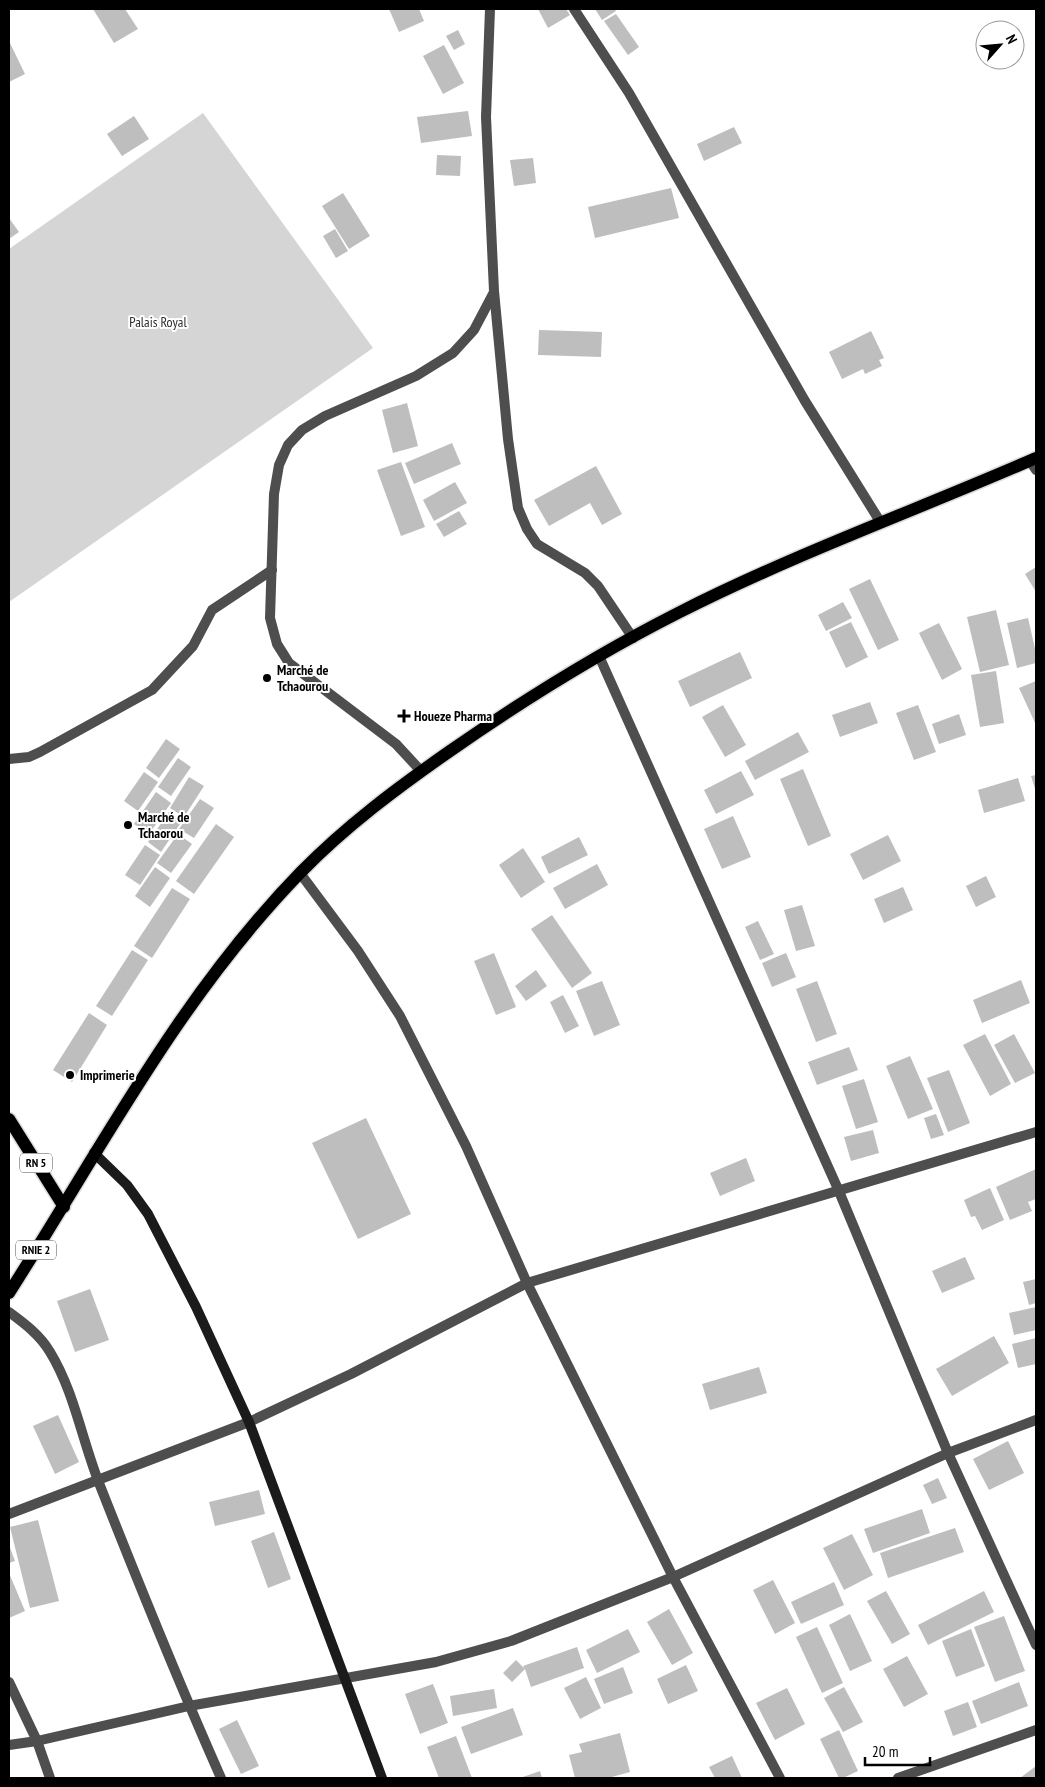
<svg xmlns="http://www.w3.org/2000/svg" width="1045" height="1787" font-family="'PT Sans Narrow',sans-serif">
<rect width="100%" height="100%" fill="#fff"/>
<!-- green -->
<path fill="#d5d5d5" d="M203,113L373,348L9,602V249Z"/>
<!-- building -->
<g fill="#bebebe">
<path d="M93,9H125L138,29L114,43Z"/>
<path d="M389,9H419L424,21L399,32Z"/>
<path d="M538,9H566L570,15L548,28Z"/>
<path d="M595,9H614L616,11L602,20Z"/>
<path d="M616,14L639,47L628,55L604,21Z"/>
<path d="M458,30L465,44L454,50L446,36Z"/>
<path d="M9,41L25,74L9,82Z"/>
<path d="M444,45L464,83L443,94L423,56Z"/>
<path d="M468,111L472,136L421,143L417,117Z"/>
<path d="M134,116L149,139L122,156L107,134Z"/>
<path d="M734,127L742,143L704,161L697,144Z"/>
<path d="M437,155L461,156L460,176L436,175Z"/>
<path d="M533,158L536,183L514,186L510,160Z"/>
<path d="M671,188L679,218L595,238L588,207Z"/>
<path d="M343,193L370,236L349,249L322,206Z"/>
<path d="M9,218L19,232L9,239Z"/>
<path d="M335,229L348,251L336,258L323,236Z"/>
<path d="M539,330L602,332L601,357L538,355Z"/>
<path d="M871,331L884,358L879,360L882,366L865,374L863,369L842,379L829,352Z"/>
<path d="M407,403L418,446L393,453L382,410Z"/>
<path d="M452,443L461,464L414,484L405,463Z"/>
<path d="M401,462L425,527L401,536L377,470Z"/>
<path d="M596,466L622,514L602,525L590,503L549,526L534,500Z"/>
<path d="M455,482L467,503L434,521L423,500Z"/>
<path d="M459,511L467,524L444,537L436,524Z"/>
<path d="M1036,567V592L1025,574Z"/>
<path d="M870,579L899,640L878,650L849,589Z"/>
<path d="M843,602L852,618L826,631L818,615Z"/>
<path d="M996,610L1009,665L980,672L967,617Z"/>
<path d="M1028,618L1036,653V663L1017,668L1007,623Z"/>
<path d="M851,622L868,657L846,668L829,632Z"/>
<path d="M939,623L962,669L942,680L919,633Z"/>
<path d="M740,652L752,678L690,707L678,681Z"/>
<path d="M996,671L1004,723L980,727L971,675Z"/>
<path d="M1036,681V725L1019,688Z"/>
<path d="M870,702L878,723L840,737L832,715Z"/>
<path d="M723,705L746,745L725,757L702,717Z"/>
<path d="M918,705L936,752L914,760L896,713Z"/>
<path d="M959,714L966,735L939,744L932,724Z"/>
<path d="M798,732L809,752L755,780L745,761Z"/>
<path d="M166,739L180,749L159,778L146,768Z"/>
<path d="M178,758L191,767L171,796L158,787Z"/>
<path d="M803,769L831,836L808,846L780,779Z"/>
<path d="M741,771L754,795L716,814L704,790Z"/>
<path d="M144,772L158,782L138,811L124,801Z"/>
<path d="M1036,775V792L1031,776Z"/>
<path d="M189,777L204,786L184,817L170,808Z"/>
<path d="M1018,778L1025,801L984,813L978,790Z"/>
<path d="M156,792L171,803L149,834L134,824Z"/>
<path d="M200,799L214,808L194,838L179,829Z"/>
<path d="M169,812L182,821L161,852L148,842Z"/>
<path d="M733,816L751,857L722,869L704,829Z"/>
<path d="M216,824L234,837L194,894L176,881Z"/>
<path d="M178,834L192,844L171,873L157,863Z"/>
<path d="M888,835L901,861L863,880L850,854Z"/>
<path d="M579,837L588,855L549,874L541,857Z"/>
<path d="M145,845L160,855L140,885L125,875Z"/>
<path d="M523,848L545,882L521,898L499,865Z"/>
<path d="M597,864L608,885L565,909L553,888Z"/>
<path d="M155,867L170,878L150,907L135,896Z"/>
<path d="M986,876L996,897L976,907L966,886Z"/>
<path d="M903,887L913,910L884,923L874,899Z"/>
<path d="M172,888L190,899L152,958L134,946Z"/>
<path d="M802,905L815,946L796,951L784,910Z"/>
<path d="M552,915L592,973L572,988L531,929Z"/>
<path d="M758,921L774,954L760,960L745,927Z"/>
<path d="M132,950L148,960L112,1016L96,1006Z"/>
<path d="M494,953L516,1007L496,1015L474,961Z"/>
<path d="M786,953L796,977L772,987L762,963Z"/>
<path d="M536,970L547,986L526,1001L515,986Z"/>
<path d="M1021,980L1030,1003L982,1023L973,1000Z"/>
<path d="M602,981L620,1025L594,1036L576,991Z"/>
<path d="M817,981L837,1034L816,1042L796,989Z"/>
<path d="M563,995L579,1026L565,1033L550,1002Z"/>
<path d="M89,1013L107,1025L72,1082L53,1070Z"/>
<path d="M985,1034L1011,1084L990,1096L963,1045Z"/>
<path d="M1014,1034L1035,1073L1015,1083L994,1045Z"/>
<path d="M849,1047L858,1070L817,1085L808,1062Z"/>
<path d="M910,1056L933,1109L908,1119L886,1066Z"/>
<path d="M949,1070L970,1123L948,1132L927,1078Z"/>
<path d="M864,1079L878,1122L856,1129L842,1086Z"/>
<path d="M936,1114L944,1135L931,1139L924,1118Z"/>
<path d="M366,1118L411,1214L358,1239L312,1143Z"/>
<path d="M873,1130L879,1153L851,1161L844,1137Z"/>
<path d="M746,1158L755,1181L720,1196L710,1173Z"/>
<path d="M1036,1169V1199L1028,1202L1032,1211L1010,1220L996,1187Z"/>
<path d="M990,1188L1004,1220L982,1230L975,1216L971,1217L964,1200Z"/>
<path d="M965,1257L975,1279L942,1293L932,1271Z"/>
<path d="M1036,1279V1303L1029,1305L1023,1282Z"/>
<path d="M90,1289L109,1340L75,1352L57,1301Z"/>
<path d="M1036,1307V1330L1014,1335L1009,1313Z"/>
<path d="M994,1336L1009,1363L952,1396L936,1369Z"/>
<path d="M1036,1338V1364L1018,1368L1012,1344Z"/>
<path d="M759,1367L767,1393L710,1410L702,1384Z"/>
<path d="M58,1415L79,1462L55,1474L33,1426Z"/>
<path d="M1008,1441L1024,1473L989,1490L973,1459Z"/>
<path d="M938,1478L947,1498L932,1504L923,1485Z"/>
<path d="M259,1490L265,1514L215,1526L209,1502Z"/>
<path d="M922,1509L930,1533L873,1553L864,1529Z"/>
<path d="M38,1520L59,1601L30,1608L10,1527Z"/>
<path d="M955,1528L964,1552L888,1578L880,1553Z"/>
<path d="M274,1532L291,1579L268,1588L251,1541Z"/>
<path d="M852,1534L873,1575L844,1590L823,1548Z"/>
<path d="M9,1545L15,1561L9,1563Z"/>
<path d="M9,1573L25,1611L9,1618Z"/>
<path d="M773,1580L795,1623L775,1634L753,1590Z"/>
<path d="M834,1582L844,1605L801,1624L791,1602Z"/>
<path d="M886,1591L910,1634L892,1644L867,1601Z"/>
<path d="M984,1591L994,1612L928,1645L918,1625Z"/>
<path d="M669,1609L693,1653L672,1665L647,1622Z"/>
<path d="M850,1614L872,1661L850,1671L829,1625Z"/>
<path d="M1004,1616L1025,1671L995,1682L974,1627Z"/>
<path d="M817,1627L843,1683L822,1693L796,1637Z"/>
<path d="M628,1629L640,1652L597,1673L586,1650Z"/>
<path d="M971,1629L985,1666L956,1677L942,1641Z"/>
<path d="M577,1647L584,1668L531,1687L525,1669L512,1682L503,1673L516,1660L525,1669L523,1666Z"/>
<path d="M907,1656L928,1694L904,1707L883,1669Z"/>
<path d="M686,1665L698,1691L668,1704L657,1679Z"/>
<path d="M623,1667L633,1693L604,1704L594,1679Z"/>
<path d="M586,1677L601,1708L580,1719L564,1688Z"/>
<path d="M1019,1682L1028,1706L981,1724L972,1701Z"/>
<path d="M433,1684L448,1723L420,1734L405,1694Z"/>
<path d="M844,1687L863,1722L843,1732L824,1698Z"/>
<path d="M787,1688L805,1724L775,1740L756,1703Z"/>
<path d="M494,1689L497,1708L453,1716L450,1696Z"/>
<path d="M968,1702L977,1727L953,1736L944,1711Z"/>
<path d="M513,1708L523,1735L471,1754L461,1727Z"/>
<path d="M237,1720L259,1766L241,1774L219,1729Z"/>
<path d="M839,1730L858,1771L843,1778H839L820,1739Z"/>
<path d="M620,1733L630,1772L608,1778H575L569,1755L582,1752L579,1744Z"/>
<path d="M456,1736L472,1778H439L427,1747Z"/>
<path d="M732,1756L742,1778H715L709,1767Z"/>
<path d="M1036,1766V1778H1020Z"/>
<path d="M540,1771L542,1778H520Z"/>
</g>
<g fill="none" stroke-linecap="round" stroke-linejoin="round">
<!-- primary casing -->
<g stroke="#dbdbdb" stroke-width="15">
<g id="primary">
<path d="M9,1119L64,1207"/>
<path d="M9,1293C101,1149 180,996 301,872C346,826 397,788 450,751C522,701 599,653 678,613C794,554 917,510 1036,458"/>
</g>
</g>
<!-- minor -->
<g stroke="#4e4e4e" stroke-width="10">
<path d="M490,9L486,117L494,291L508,439L518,508L527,529L537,544L585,573L598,586L633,638"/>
<path d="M574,9L629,93L805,401L881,523"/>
<path d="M1030,461L1036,470"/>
<path d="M599,656L838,1189L948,1453L1036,1645"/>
<path d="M9,759L29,757L40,752L152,690L193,646L212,610L272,570"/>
<path d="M421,771L396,744L289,663L277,644L270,618L274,494L279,465L288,445L302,430L325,416L416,376L453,353L474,330L494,292"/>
<path d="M300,873L358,951L400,1016L466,1146L527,1283L673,1577L780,1778"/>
<path d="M9,1312C24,1323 40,1335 50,1352C74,1391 82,1440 99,1483C138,1582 178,1681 221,1778"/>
<path d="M9,1514L249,1422L351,1374L527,1283L1036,1132"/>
<path d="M9,1682L37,1741L50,1778"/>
<path d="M9,1745L37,1741L189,1706L436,1662L511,1641L673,1577L948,1453L1036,1420"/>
<path d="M898,1778L1036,1730"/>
</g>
<!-- secondary -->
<path stroke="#1b1b1b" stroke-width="10" d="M94,1153L127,1185L148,1214L196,1307L249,1422L382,1778"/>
<!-- primary -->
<use href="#primary" stroke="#000" stroke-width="12"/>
</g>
<!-- markers -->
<g fill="#000" stroke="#fff" stroke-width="2">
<circle cx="267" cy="678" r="5"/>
<path d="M401.5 708.5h5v5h5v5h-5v5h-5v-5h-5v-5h5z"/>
<circle cx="128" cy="825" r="5"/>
<circle cx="70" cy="1075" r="5"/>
</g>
<g text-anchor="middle" stroke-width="4" stroke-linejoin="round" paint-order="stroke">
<!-- shield labels -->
<g fill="#fff" stroke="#4c4c4c" stroke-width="1">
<rect x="20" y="1153.5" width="32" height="19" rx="4"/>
<rect x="16" y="1240.5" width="40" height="19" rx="4"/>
</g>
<g font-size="12" font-weight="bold" fill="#000">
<text x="36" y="1167">RN 5</text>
<text x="36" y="1254">RNIE 2</text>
</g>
<!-- park labels -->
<g font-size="14" fill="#2c2c2c" stroke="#fff">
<text x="158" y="327">Palais Royal</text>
</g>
<!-- poi labels -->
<g font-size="14" font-weight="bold" fill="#000" stroke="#fff" text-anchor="start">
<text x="277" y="675">Marché de<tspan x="277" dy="16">Tchaourou</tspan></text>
<text x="414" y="721">Houeze Pharma</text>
<text x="138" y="822">Marché de<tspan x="138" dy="16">Tchaorou</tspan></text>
<text x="80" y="1080">Imprimerie</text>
</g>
</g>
<!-- border -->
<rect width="1045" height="1787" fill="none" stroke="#000000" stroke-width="20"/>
<!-- north arrow -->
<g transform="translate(1000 45) rotate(63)"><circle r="24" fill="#ffffff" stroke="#999999"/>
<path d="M0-4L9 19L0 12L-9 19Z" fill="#000000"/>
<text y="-8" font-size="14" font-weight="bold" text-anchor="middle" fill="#000000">N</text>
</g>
<!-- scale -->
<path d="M865 1757v8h65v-8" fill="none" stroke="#000000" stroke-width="2.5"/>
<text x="872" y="1757" font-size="15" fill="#000000" stroke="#ffffff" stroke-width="4" paint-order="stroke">20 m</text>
</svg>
